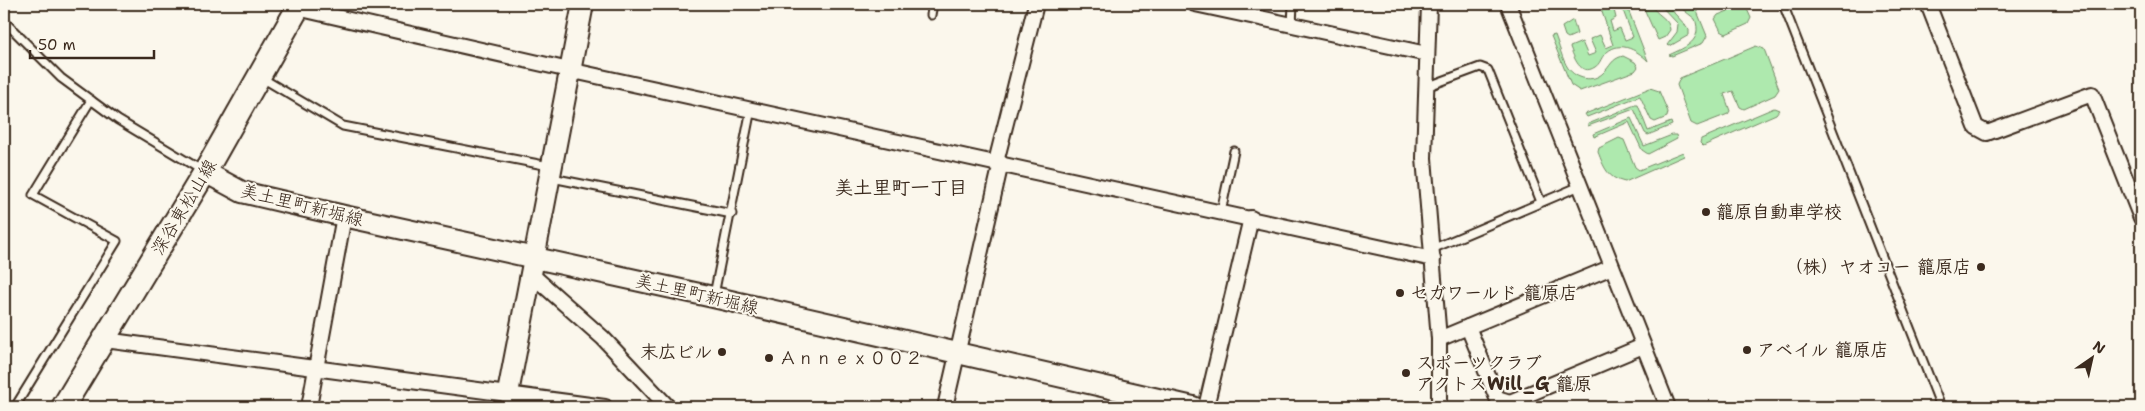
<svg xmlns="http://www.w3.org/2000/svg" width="2145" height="411" font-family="'Shantell Sans','Klee One',sans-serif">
<rect width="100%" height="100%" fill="#fbf7ec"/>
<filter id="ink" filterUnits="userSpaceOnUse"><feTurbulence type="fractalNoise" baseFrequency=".02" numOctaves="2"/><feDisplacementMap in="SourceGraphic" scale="10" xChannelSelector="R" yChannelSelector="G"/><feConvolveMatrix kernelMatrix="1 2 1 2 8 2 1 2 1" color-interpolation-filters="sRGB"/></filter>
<g filter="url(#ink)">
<!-- green -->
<g fill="#aee9ae" stroke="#748a66">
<path d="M1626,4L1648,61C1636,49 1618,39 1604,55C1601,58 1600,64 1595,67C1580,77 1574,57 1570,47L1582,42L1588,56L1596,53L1590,39L1600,35L1606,48L1613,45L1601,9L1613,6L1616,18L1610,21L1613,31L1620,28L1625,40L1633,37L1621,5Z"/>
<path d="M1642,4H1651C1655,15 1670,18 1670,30L1665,37L1658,40Z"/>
<path d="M1659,4H1672L1674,13L1689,29V35L1670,46L1667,45L1677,32L1678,24Z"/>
<path d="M1680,4H1694L1707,36L1703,43L1672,56L1669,55C1686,47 1703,41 1695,19L1681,8Z"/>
<path d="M1741,6L1746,7L1751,18L1748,24L1726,34L1721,31L1715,19L1718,15Z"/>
<path d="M1573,20L1577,34L1568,38L1565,36L1562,27Z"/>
<path d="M1555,35C1559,45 1562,59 1568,68C1576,79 1593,83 1603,73C1611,66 1611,59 1623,56L1635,62L1638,67L1635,71L1580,91L1571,85L1551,36Z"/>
<path d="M1756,46L1764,49L1779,89L1775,95L1744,109L1740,107L1733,91L1724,94L1730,111L1728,114L1697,126L1691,123L1677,85L1680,78Z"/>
<path d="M1650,88L1659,91L1668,112L1667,117L1655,122L1651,120L1640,96L1587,117L1585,114Z"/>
<path d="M1635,105H1638L1648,131L1671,122L1672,125L1648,135L1645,133L1634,109L1588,126V124Z"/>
<path d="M1774,108L1779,110L1776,114L1703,146L1700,143L1701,139Z"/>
<path d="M1631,118L1644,146L1672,135H1676L1677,139L1648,154L1642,150L1629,122L1594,137L1593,134Z"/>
<path d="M1619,138L1624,140L1635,167L1639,170L1683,152L1684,156L1625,182C1607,178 1604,167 1598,152L1599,148Z"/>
</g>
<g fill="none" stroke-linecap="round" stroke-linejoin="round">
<!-- lane casing -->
<g stroke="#3b2a1e" stroke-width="11">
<g id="lane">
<path d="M1783,4L1941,407"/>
<path d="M931,15L933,4"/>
<path d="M4,21L61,78L118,120L203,171"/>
<path d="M1292,25L1293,4"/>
<path d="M262,78L343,126L549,166"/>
<path d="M1426,87L1480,67L1488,70L1541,202"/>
<path d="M552,178L732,214"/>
<path d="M1221,212L1234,151"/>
<path d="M1432,249L1580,186"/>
<path d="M714,295L751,109"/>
<path d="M15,407L117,241L33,195L91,100"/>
</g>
</g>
<!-- street casing -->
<g stroke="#3b2a1e" stroke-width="18">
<g id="street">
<path d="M1195,4L1427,54"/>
<path d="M1429,4L1424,158L1439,339V407"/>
<path d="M1508,4L1668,407"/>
<path d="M1928,4L1976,127L1987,133L2092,94L2141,218"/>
<path d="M297,8L569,70L1433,259"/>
<path d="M996,162L1036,4"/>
<path d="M531,274L603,338L668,407"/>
<path d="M1468,327L1497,398L1510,402L1643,346"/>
<path d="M1439,339L1612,267"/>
<path d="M105,340L605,407"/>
<path d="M309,407L344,216"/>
<path d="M945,407L1001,163"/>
<path d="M1206,407L1251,218"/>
</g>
</g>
<!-- secondary casing -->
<g stroke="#3b2a1e" stroke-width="24">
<g id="secondary">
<path d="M205,172L242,192L344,216L713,297L1193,407"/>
<path d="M508,393L583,4"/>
</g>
</g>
<!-- primary casing -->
<g stroke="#3b2a1e" stroke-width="26">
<path id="primary" d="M63,407L205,172L300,4"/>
</g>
<!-- lane -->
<use href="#lane" stroke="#fbf7ec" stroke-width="7"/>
<!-- street -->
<use href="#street" stroke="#fbf7ec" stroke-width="14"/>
<!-- secondary -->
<use href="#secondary" stroke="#fbf7ec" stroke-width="20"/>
<!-- primary -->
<use href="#primary" stroke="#fbf7ec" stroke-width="22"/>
</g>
</g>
<!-- markers -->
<g fill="#3b2a1e" stroke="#fbf7ec" stroke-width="2">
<circle cx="1706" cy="212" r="5"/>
<circle cx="1981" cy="267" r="5"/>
<circle cx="1400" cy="293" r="5"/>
<circle cx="1747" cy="350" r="5"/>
<circle cx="722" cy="352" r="5"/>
<circle cx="769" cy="358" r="5"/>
<circle cx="1406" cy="373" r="5"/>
</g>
<g text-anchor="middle" stroke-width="4" stroke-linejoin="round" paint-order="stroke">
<!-- street labels -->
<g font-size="18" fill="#3b2a1e" stroke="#fbf7ec">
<text transform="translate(302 205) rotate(14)" y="6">美土里町新堀線</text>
<text transform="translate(184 207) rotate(-59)" y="6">深谷東松山線</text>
<text transform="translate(697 294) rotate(13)" y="6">美土里町新堀線</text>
</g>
<!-- poi labels -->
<g font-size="18" font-weight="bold" fill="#3b2a1e" stroke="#fbf7ec" text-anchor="start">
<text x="1716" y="218">籠原自動車学校</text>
<text x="1971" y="273" text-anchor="end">（株）ヤオコー 籠原店</text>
<text x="1410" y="299">セガワールド 籠原店</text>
<text x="1757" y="356">アベイル 籠原店</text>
<text x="712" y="358" text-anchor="end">末広ビル</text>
<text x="779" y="364">Ａｎｎｅｘ００２</text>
<text x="1416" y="369">スポーツクラブ<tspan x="1416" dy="21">アクトスWill_G 籠原</tspan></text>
</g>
<!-- neighbourhood labels -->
<g font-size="19" font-weight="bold" fill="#3b2a1e" stroke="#fbf7ec">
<text x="901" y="194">美土里町一丁目</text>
</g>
</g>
<!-- margin -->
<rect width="2145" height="411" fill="none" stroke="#fbf7ec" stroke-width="20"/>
<rect x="10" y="10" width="2125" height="391" fill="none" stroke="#3b2a1e" stroke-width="2" filter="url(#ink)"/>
<!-- north arrow -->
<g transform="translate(2092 358) rotate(34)" stroke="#fbf7ec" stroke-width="4" paint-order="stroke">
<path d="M0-4L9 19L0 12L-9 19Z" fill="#3b2a1e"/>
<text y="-8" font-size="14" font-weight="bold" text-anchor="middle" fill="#3b2a1e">N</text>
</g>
<!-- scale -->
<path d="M30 50v8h124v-8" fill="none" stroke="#3b2a1e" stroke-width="2.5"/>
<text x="38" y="50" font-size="15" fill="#3b2a1e" stroke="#fbf7ec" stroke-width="4" paint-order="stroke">50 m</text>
</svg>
